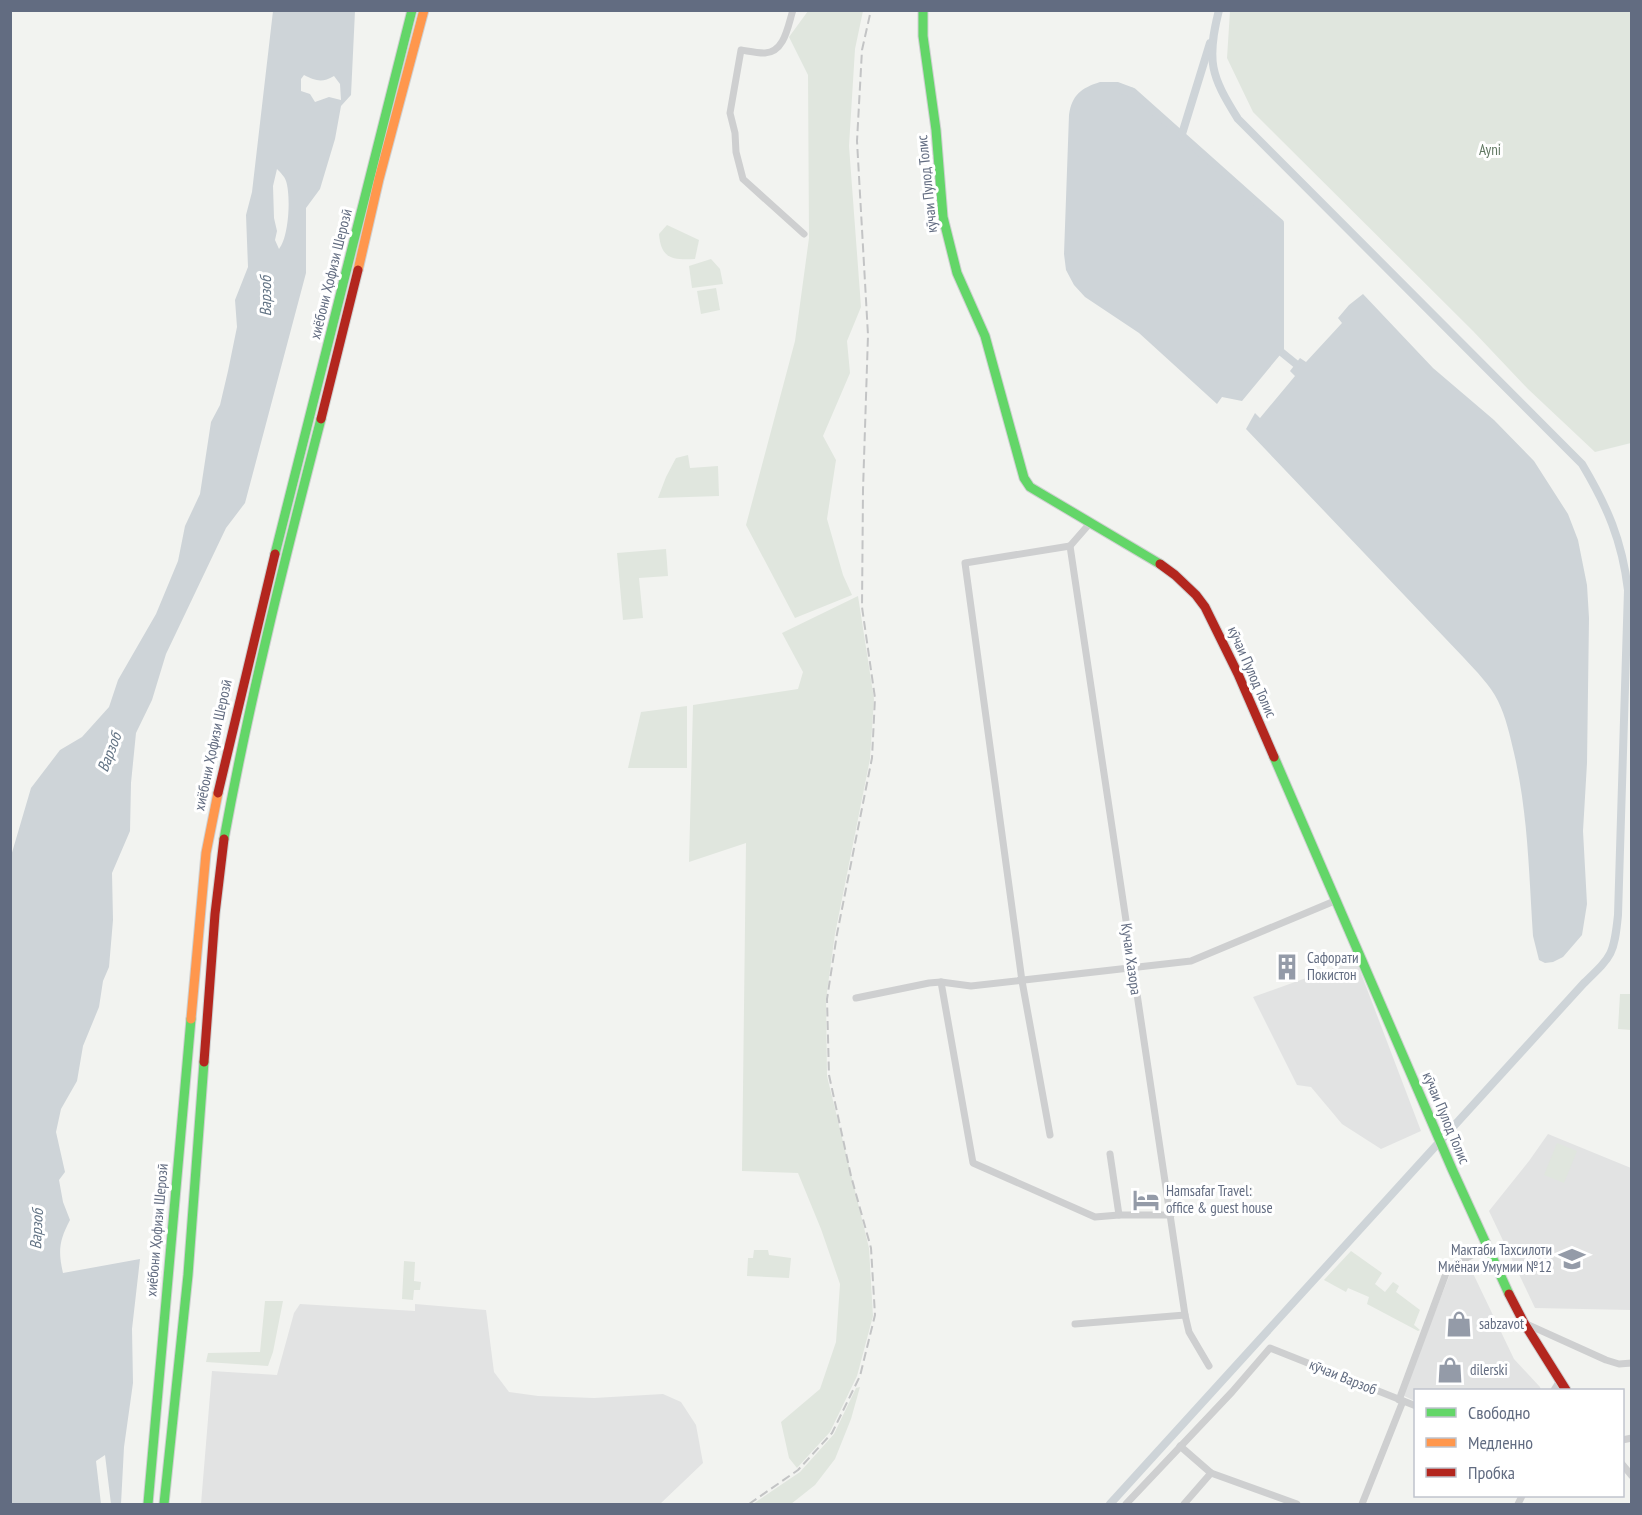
<svg xmlns="http://www.w3.org/2000/svg" width="1642" height="1515" font-family="'PT Sans Narrow',sans-serif">
<rect width="100%" height="100%" fill="#f2f3f0"/>
<!-- built -->
<g fill="#e2e3e3">
<path d="M1356,960L1421,1131L1381,1149L1342,1124L1311,1087L1297,1085L1253,997Z"/>
<path d="M1548,1134L1631,1168V1310L1535,1308L1489,1211L1529,1161Z"/>
<path d="M1468,1263L1514,1359L1540,1387L1541,1390H1416L1415,1401L1402,1395L1452,1269Z"/>
<path d="M300,1304L415,1311V1304L486,1310L494,1372L509,1392L538,1396L594,1398L663,1394L681,1402L696,1425L703,1463L660,1504H201L212,1371L277,1375L294,1313Z"/>
</g>
<!-- green -->
<g fill="#e0e6de">
<path d="M808,11H863L855,49L849,146L861,307L847,341L850,373L823,436L836,460L827,519L843,575L852,595L795,618L746,525L795,341L809,238L808,75L789,37Z"/>
<path d="M1230,11H1631V443L1595,452L1528,389L1473,331L1253,112L1227,58Z"/>
<path d="M667,225L699,240L695,259C672,260 661,259 659,234Z"/>
<path d="M711,259L720,269L723,284L692,288L689,266Z"/>
<path d="M716,288L720,310L701,314L697,291Z"/>
<path d="M688,455L690,468L718,466L719,496L658,498L666,477L676,458Z"/>
<path d="M666,549L668,576L639,578L643,618L623,620L617,553Z"/>
<path d="M858,596L874,699L870,759L835,934L826,999L827,1076L869,1248L873,1316L857,1376L830,1432L797,1468L789,1458L781,1422L820,1389L836,1342L840,1284L821,1229L798,1173L742,1171L746,843L689,862L693,705L798,689L803,672L782,633Z"/>
<path d="M687,706V768H628L641,712Z"/>
<path d="M1620,994H1631V1030L1618,1029Z"/>
<path d="M1557,1143L1577,1151L1564,1183L1544,1175Z"/>
<path d="M754,1250H768L769,1255L791,1258L789,1278L747,1276L748,1258H753Z"/>
<path d="M1351,1251L1382,1273L1375,1284L1385,1292L1393,1282L1399,1286L1396,1292L1420,1310L1414,1325L1420,1330L1418,1331L1367,1304L1369,1297L1348,1288L1346,1292L1324,1280Z"/>
<path d="M404,1261L415,1262L414,1281L421,1282L420,1290H414L413,1300L402,1299Z"/>
<path d="M265,1301H283L273,1352L268,1366L206,1362L208,1353L260,1352Z"/>
<path d="M860,1387L851,1419L835,1459L815,1485L791,1504H753L800,1472L834,1434L856,1388Z"/>
</g>
<!-- water -->
<g fill="#ced4d8" fill-rule="evenodd">
<path d="M273,11H355L351,95L341,106L335,139L320,189L306,208V273L245,503L226,528L166,654L152,700L136,733L131,783L130,831L112,873L113,920L109,967L103,981L99,1007L83,1046L77,1081L61,1109L56,1132L65,1172L59,1180L63,1202L70,1220C59,1241 58,1251 63,1273L140,1259L132,1329L133,1383L124,1447L121,1504H111L105,1455L96,1461L101,1504H11V856L31,788L60,750L82,737L109,707L118,680L156,614L178,561L185,526L200,494L211,422L220,405L228,371L237,327L235,300L248,267L246,215L252,192ZM304,75C316,81 322,83 334,76L340,84L341,100L329,97L315,102L310,94L301,91V79ZM277,169C280,172 285,177 286,181C291,196 289,237 279,249L275,240L277,231L274,218L273,186Z"/>
<path d="M1100,82H1118L1134,88L1131,93L1278,224V352L1280,355L1242,401L1222,397L1217,404L1139,333L1085,297L1074,285L1066,270L1064,254L1069,115C1072,95 1081,88 1100,82Z"/>
<path d="M1363,294L1433,368L1494,420L1534,461L1568,514L1578,540L1587,585L1589,618L1587,763L1583,831L1587,904L1582,935L1563,957L1553,962L1545,963L1539,960L1533,936C1529,875 1528,813 1514,753C1510,736 1506,717 1498,701C1490,685 1476,671 1464,658L1246,429L1255,413L1260,418L1295,376L1290,371L1300,358L1306,362L1342,323L1338,318L1349,305Z"/>
</g>
<g fill="none" stroke-linecap="round" stroke-linejoin="round">
<!-- canal -->
<g stroke="#ced4d8" stroke-width="8">
<path d="M1122,90L1133,92L1280,223V351L1296,364"/>
<path d="M1182,134L1210,43"/>
<path d="M1110,1504L1584,983C1612,956 1614,955 1618,915L1628,590C1622,540 1607,506 1582,464L1238,119C1211,76 1206,61 1219,10"/>
</g>
<!-- fast casing -->
<g stroke="#cfd0d1" stroke-width="11">
<g id="fast">
<path d="M923,10V36L936,130L943,217L957,273L985,336L1024,478L1030,487L1160,564"/>
<path d="M275,554L412,10"/>
<path d="M1274,757L1452,1169L1509,1294"/>
<path d="M224,839C250,697 285,558 321,419"/>
<path d="M148,1504L191,1019"/>
<path d="M164,1504L188,1275L204,1062"/>
</g>
</g>
<!-- slow casing -->
<g stroke="#cfd0d1" stroke-width="11">
<g id="slow">
<path d="M358,270L379,179L424,10"/>
<path d="M191,1019L206,853L218,793"/>
</g>
</g>
<!-- jam casing -->
<g stroke="#cfd0d1" stroke-width="11">
<g id="jam">
<path d="M321,419L358,270"/>
<path d="M1160,564L1175,575L1196,595L1205,607L1238,674L1274,757"/>
<path d="M218,793L275,554"/>
<path d="M204,1062L215,914L224,839"/>
<path d="M1509,1294L1524,1323L1566,1390"/>
</g>
</g>
<!-- street -->
<g stroke="#cecfd0" stroke-width="7">
<path d="M793,10C788,25 785,52 765,53C757,53 748,51 741,50L730,113L735,133L736,152L743,179L804,234"/>
<path d="M1070,546L1185,1315L1189,1332L1209,1366"/>
<path d="M941,982L973,1163L1095,1217L1119,1215H1171"/>
<path d="M856,998L929,983L941,982L971,986L1191,961L1337,900"/>
<path d="M1050,1135L1022,981L965,563L1070,546L1091,522"/>
<path d="M1110,1154L1119,1215"/>
<path d="M1524,1323L1606,1360L1619,1364L1632,1363"/>
<path d="M1075,1324L1185,1315"/>
<path d="M1554,1390L1559,1382"/>
<path d="M1399,1400L1448,1268L1487,1247"/>
<path d="M1622,1440L1632,1438"/>
<path d="M1180,1446L1211,1473L1297,1504"/>
<path d="M1622,1464L1632,1476"/>
<path d="M1126,1504L1232,1392L1270,1348L1416,1406"/>
<path d="M1184,1504L1211,1473"/>
<path d="M1362,1504L1403,1401"/>
<path d="M1518,1504L1522,1496"/>
</g>
<!-- fast -->
<use href="#fast" stroke="#63d668" stroke-width="9"/>
<!-- slow -->
<use href="#slow" stroke="#ff974d" stroke-width="9"/>
<!-- jam -->
<use href="#jam" stroke="#b3261e" stroke-width="9"/>
<!-- rail -->
<path stroke="#c3c4c5" stroke-width="2" stroke-dasharray="9 4.5" stroke-linecap="butt" d="M749,1504L798,1470L832,1433L860,1376L875,1315L871,1248L851,1176L829,1075L827,999L837,934L872,758L875,698L862,607L863,490L868,335L857,141L862,50L871,10"/>
</g>
<!-- icons -->
<defs>
<g id="building-bare" transform="scale(2.07)"><path d="M-4-6H4V6H1V3H-1V6H-4ZM-2.5-4.3h1.7v1.8h-1.7ZM.8-4.3h1.7v1.8H.8ZM-2.5-1h1.7V.8h-1.7ZM.8-1h1.7V.8H.8Z" fill="#949ba8" stroke="#fff" stroke-width="2.5" paint-order="stroke"/></g>
<g id="hotel-bare" transform="scale(2.07)"><path d="M-6-4.5h1.5V1H6V5H4.5V3h-9V5H-6ZM-4 0a1.8 1.8 0 1 1 3.6 0ZM.5 0V-2.5h3Q6-2.5 6 0Z" fill="#949ba8" stroke="#fff" stroke-width="2.5" paint-order="stroke"/></g>
<g id="school-bare" transform="scale(2.07)"><path d="M0-5L7-2L0 1L-7-2ZM-4 1L0 2.5L4 1V4Q0 6-4 4Z" fill="#949ba8" stroke="#fff" stroke-width="2.5" paint-order="stroke"/></g>
<g id="shop-bare" transform="scale(2.07)"><path d="M-5-2.5h2.3a2.7 3.5 0 0 1 5.4 0H5L5.5 6h-11ZM-1.5-2.5h3a1.5 2.3 0 0 0-3 0Z" fill="#949ba8" stroke="#fff" stroke-width="2.5" paint-order="stroke"/></g>
</defs>
<g fill-rule="evenodd">
<use href="#building-bare" x="1287" y="967"/>
<use href="#hotel-bare" x="1146" y="1200"/>
<use href="#school-bare" x="1572" y="1259"/>
<use href="#shop-bare" x="1459" y="1324"/>
<use href="#shop-bare" x="1450" y="1370"/>
</g>
<g text-anchor="middle" stroke-width="6" stroke-linejoin="round" paint-order="stroke">
<!-- park labels -->
<g font-size="15" fill="#617862" stroke="#fff">
<text x="1490" y="155">Ayni</text>
</g>
<!-- street labels -->
<g font-size="15" fill="#626c81" stroke="#fff">
<text transform="translate(927 184) rotate(-96)" y="5">кӯчаи Пулод Толис</text>
<text transform="translate(331 274) rotate(-76)" y="5">хиёбони Ҳофизи Шерозӣ</text>
<text transform="translate(1252 672) rotate(66)" y="5">кӯчаи Пулод Толис</text>
<text transform="translate(213 745) rotate(-78)" y="5">хиёбони Ҳофизи Шерозӣ</text>
<text transform="translate(1131 959) rotate(82)" y="5">Кучаи Хазора</text>
<text transform="translate(1446 1118) rotate(67)" y="5">кӯчаи Пулод Толис</text>
<text transform="translate(157 1230) rotate(-85)" y="5">хиёбони Ҳофизи Шерозӣ</text>
<text transform="translate(1343 1377) rotate(22)" y="5">кӯчаи Варзоб</text>
</g>
<!-- poi labels -->
<g font-size="15" fill="#626c81" stroke="#fff" text-anchor="start">
<text x="1307" y="963">Сафорати<tspan x="1307" dy="17">Покистон</tspan></text>
<text x="1166" y="1196">Hamsafar Travel:<tspan x="1166" dy="17">office &amp; guest house</tspan></text>
<text x="1552" y="1255" text-anchor="end">Мактаби Тахсилоти<tspan x="1552" dy="17">Миёнаи Умумии №12</tspan></text>
<text x="1479" y="1329">sabzavot</text>
<text x="1470" y="1375">dilerski</text>
</g>
<!-- water labels -->
<g font-size="16" font-style="italic" fill="#637485" stroke="#fff">
<text transform="translate(265 296) rotate(-90)" y="6">Варзоб</text>
<text transform="translate(109 752) rotate(-69)" y="6">Варзоб</text>
<text transform="translate(36 1229) rotate(-87)" y="6">Варзоб</text>
</g>
</g>
<!-- border -->
<rect width="1642" height="1515" fill="none" stroke="#626c81" stroke-width="24"/>
<!-- legend -->
<rect x="1414" y="1389" width="210" height="108" fill="#ffffff" stroke="#c0c4cd" stroke-width="1.5"/>
<rect x="1426" y="1408" width="30" height="9" fill="#63d668" stroke="#c0c4cd" stroke-width="1.5"/>
<text x="1468" y="1419" font-size="18" fill="#626c81">Свободно</text>
<rect x="1426" y="1438" width="30" height="9" fill="#ff974d" stroke="#c0c4cd" stroke-width="1.5"/>
<text x="1468" y="1449" font-size="18" fill="#626c81">Медленно</text>
<rect x="1426" y="1468" width="30" height="9" fill="#b3261e" stroke="#c0c4cd" stroke-width="1.5"/>
<text x="1468" y="1479" font-size="18" fill="#626c81">Пробка</text>
</svg>
